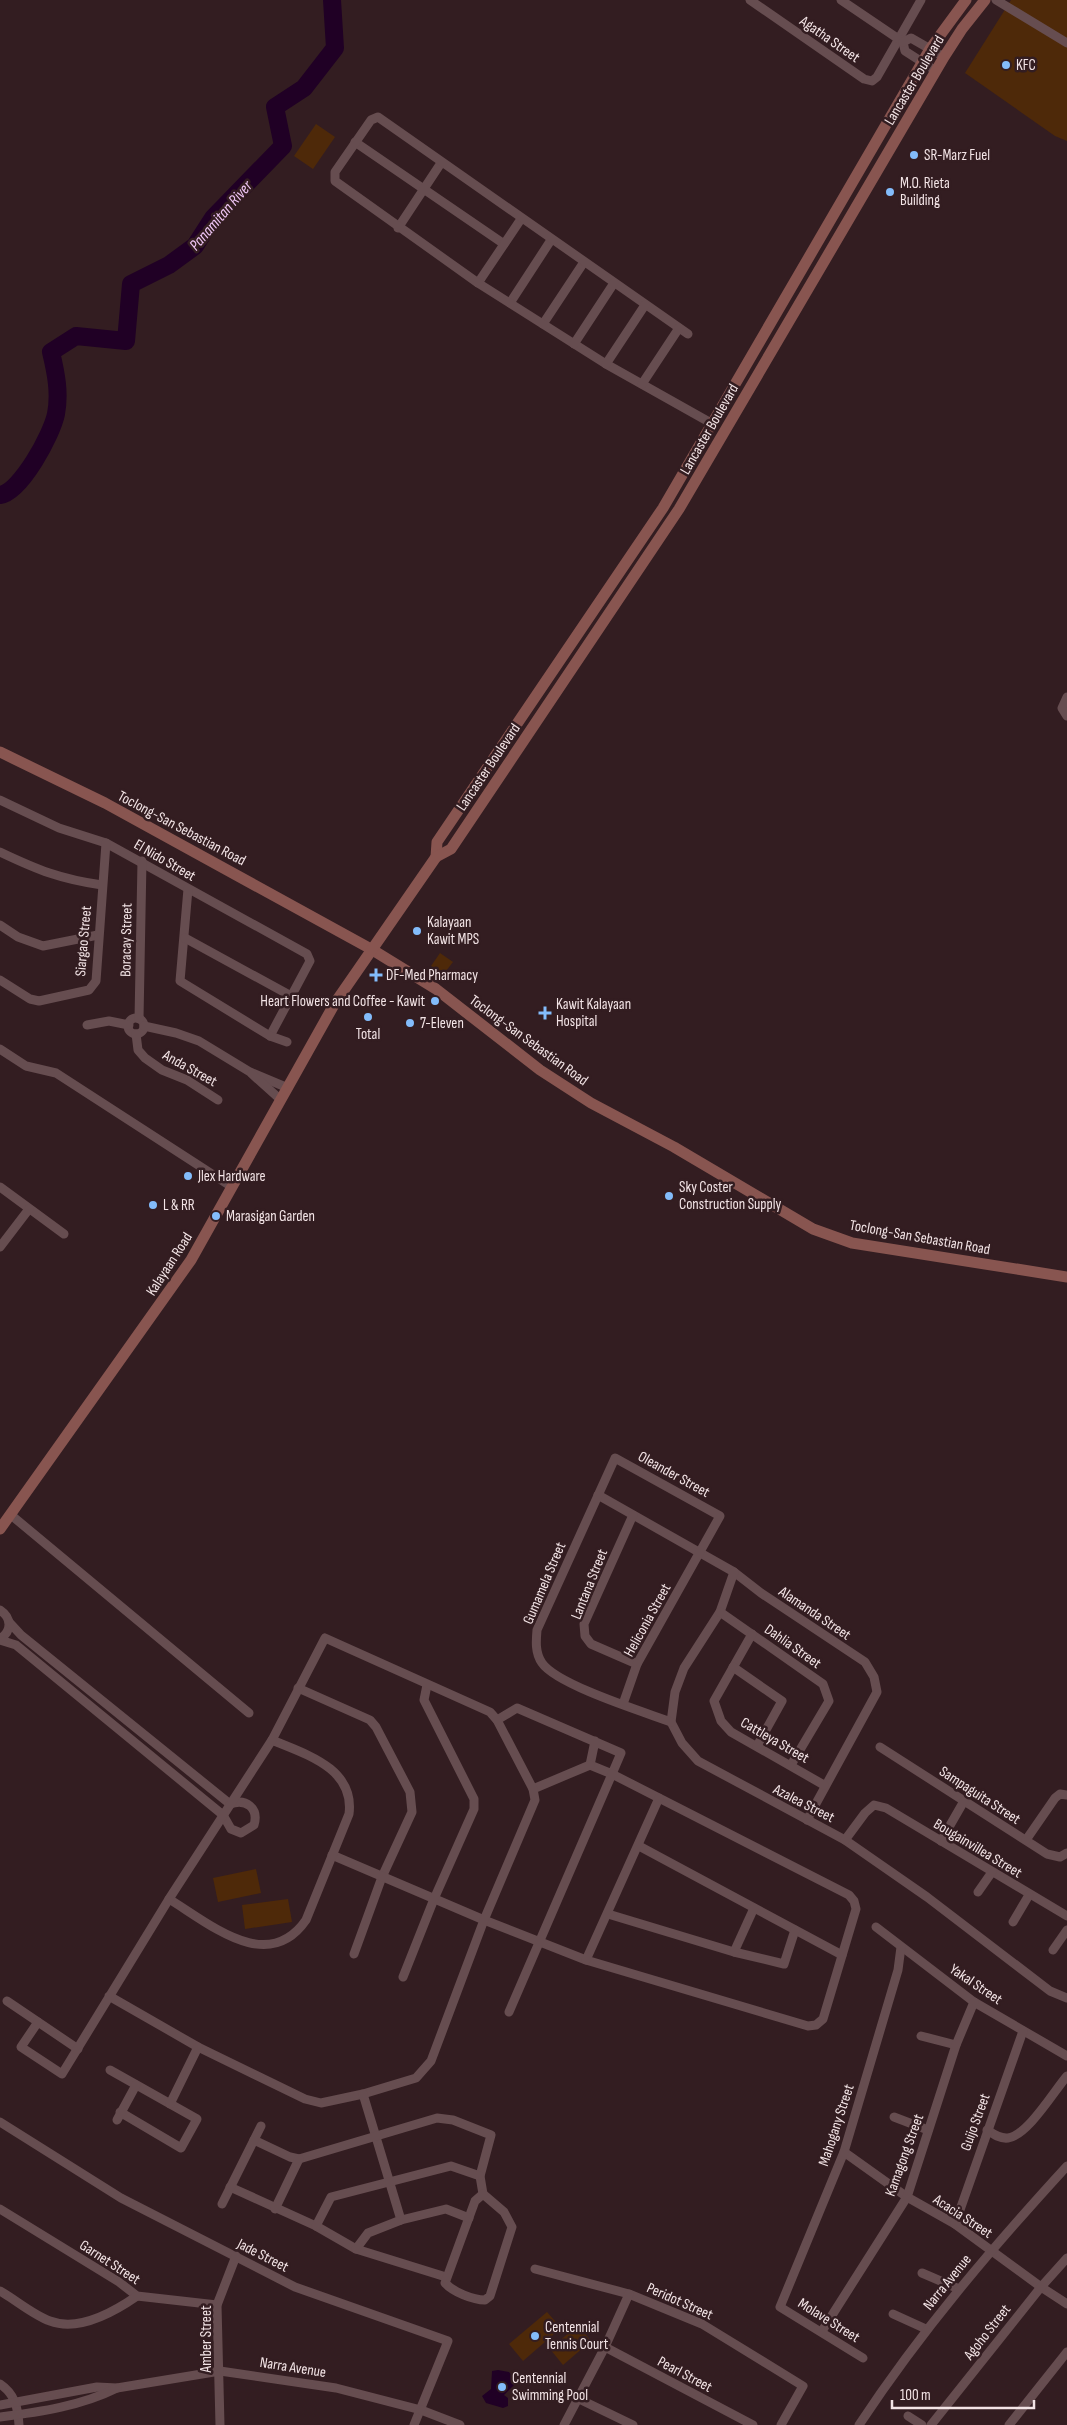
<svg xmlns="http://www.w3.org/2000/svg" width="1067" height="2425" font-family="'Sofia Sans Condensed',sans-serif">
<rect width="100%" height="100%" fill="#331d21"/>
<!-- green -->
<g fill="#4e2909">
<path d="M1011,0H1067V141L1055,136L965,73Z"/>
<path d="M316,124L335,137L313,169L294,156Z"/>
<path d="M440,953L453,962L443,975L431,966Z"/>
<path d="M256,1869L261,1893L218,1902L213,1878Z"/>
<path d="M288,1899L292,1922L245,1929L242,1905Z"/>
<path d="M547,2312L561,2328L523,2361L509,2344Z"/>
<path d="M578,2325L591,2341L563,2365L550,2349Z"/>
</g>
<!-- water -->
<path fill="#200025" d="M498,2370L509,2372L515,2380L514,2385L504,2395L508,2398V2406L503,2408L486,2403L482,2396L491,2389L492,2371Z"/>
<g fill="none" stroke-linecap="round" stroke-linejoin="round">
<!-- river -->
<path stroke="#200025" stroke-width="18" d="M0,495C21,492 52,434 56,414C60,393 56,373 51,352L76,336L126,341L131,284L169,265L195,246L213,218L283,146L275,107L304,88L335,48L332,0"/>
<!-- street -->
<g stroke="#664d50" stroke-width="9">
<path d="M750,0L864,79L872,81L877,77L921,0"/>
<path d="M841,0L903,42L905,51L936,71"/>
<path d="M996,0L1067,43"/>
<path d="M903,42L911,38L944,57"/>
<path d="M355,142L504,244"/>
<path d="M398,228L441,163"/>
<path d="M478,283L521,219"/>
<path d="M510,303L551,240"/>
<path d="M543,324L584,262"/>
<path d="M688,334L378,117L371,120L335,172V181L478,283L606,364L711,423"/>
<path d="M574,344L614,283"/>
<path d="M606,364L645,305"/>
<path d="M642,384L679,328"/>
<path d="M1067,697L1062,708L1067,716"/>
<path d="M0,800L59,828L106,843L307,954L310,961L270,1036"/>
<path d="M0,852C38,870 60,879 102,885"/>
<path d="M188,889L180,981L270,1036L287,1042"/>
<path d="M0,925L18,937L43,946L98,935"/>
<path d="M185,938L293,997"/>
<path d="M0,980L30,999L39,1001L89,990L96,981L106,843"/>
<circle cx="136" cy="1026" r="8"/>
<path d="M139,1019L142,861"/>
<path d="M87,1025L109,1021L129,1025"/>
<path d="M144,1026L176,1033L199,1041L250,1072L288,1088"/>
<path d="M136,1034L138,1050L145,1058L162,1070L187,1080L218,1100"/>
<path d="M0,1049L26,1066L56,1073L232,1187"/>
<path d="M252,1074L281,1100"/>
<path d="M0,1187L64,1234"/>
<path d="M0,1247L29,1209"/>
<path d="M598,1495L734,1572L761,1593L865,1662L874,1677L877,1692L807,1820"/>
<path d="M11,1515L249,1713"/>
<path d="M633,1515L584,1624L585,1636L591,1644L637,1664"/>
<path d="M734,1572L720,1612L684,1668L675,1692L671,1722L682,1743L698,1761L845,1840L927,1897L1050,1991L1067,1998"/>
<path d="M0,1610C12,1618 12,1631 0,1639"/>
<path d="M720,1612L823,1684L829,1701L791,1765"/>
<path d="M752,1634L714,1701L721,1721L731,1732L824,1785"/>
<path d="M0,1640L16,1645L223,1815L231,1829L241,1833L254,1825C259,1808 246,1798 230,1804L21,1635L9,1622"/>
<path d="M733,1667L782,1701L757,1746"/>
<path d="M298,1688L370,1720L376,1727L410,1792L412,1812L382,1877L354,1954"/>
<path d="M623,1704L637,1664L720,1516L615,1458L537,1630C536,1641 535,1653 542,1663C557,1685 644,1712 671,1722"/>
<path d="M497,1720L517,1708L621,1753L612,1774L590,1765L595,1741"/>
<path d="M880,1747L1047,1854L1060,1857L1067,1853"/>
<path d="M533,1789L590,1765"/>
<path d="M845,1840L865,1813L874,1805L886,1808L1067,1916"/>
<path d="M1026,1840L1055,1798L1060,1794L1067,1795"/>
<path d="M941,1841L964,1801"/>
<path d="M639,1846L842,1955"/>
<path d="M332,1855L484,1920L586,1960L808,2026L816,2025L823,2019L856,1909L854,1901L849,1895L612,1774L509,2012"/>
<path d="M978,1892L992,1872"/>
<path d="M169,1899C210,1924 268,1975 306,1920L349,1814C355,1768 305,1754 272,1740"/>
<path d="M608,1914L734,1952L784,1964L795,1930"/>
<path d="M1013,1922L1029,1895"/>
<path d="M876,1927L974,2002L1067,2056"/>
<path d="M1053,1950L1067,1930"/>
<path d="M734,1952L754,1908"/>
<path d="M586,1960L659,1798"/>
<path d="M403,1977L434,1899L474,1809V1799L424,1700L427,1685"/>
<path d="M7,2001L78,2049"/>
<path d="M38,2022L21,2047L62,2074L169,1899L272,1740L325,1638L490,1712L497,1720L533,1789L535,1800L484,1920L431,2061L416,2078L363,2094L321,2103L305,2099L198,2047L109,1996"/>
<path d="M921,2036L956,2045"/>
<path d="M110,2070L197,2119L181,2148L120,2112"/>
<path d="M363,2094L401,2220"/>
<path d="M170,2104L198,2047"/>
<path d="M894,2117L928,2130"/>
<path d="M117,2120L136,2085"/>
<path d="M0,2122L121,2198L295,2287L448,2341L414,2425"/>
<path d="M987,2130C993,2134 1000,2139 1008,2138C1028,2135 1054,2091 1067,2076"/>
<path d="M254,2140L290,2157L299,2159L437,2118L453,2120L491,2135L480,2176L483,2194"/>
<path d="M844,2152L907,2197L955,2224L1041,2287L1067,2304"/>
<path d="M230,2187L316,2226L356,2249L446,2277"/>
<path d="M483,2194L504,2212L512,2227L490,2296L485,2300C473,2300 453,2292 445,2283L475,2201Z"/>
<path d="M222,2204L261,2126"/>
<path d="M0,2209L119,2282L137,2296L217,2305"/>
<path d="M275,2209L299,2159"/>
<path d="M955,2224L1023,2031"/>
<path d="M316,2226L331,2197L451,2166L480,2176"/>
<path d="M356,2249L368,2233L401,2220L446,2209L469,2218"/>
<path d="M535,2269L629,2294L702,2324L803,2386L781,2425"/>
<path d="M922,2273L959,2289"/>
<path d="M0,2291C16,2300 33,2315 50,2321C79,2332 114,2312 137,2296"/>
<path d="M893,2314L926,2329"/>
<path d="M822,2331L907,2197L956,2045L974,2002"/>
<path d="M605,2347L753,2425"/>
<path d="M863,2358L780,2307L844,2152L898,1970L901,1947"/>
<path d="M0,2384C15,2394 18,2408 19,2425"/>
<path d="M577,2398L633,2425"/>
<path d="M0,2405L97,2387L117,2388L220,2371L336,2388L421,2410L460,2425"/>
<path d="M908,2416L922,2425"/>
<path d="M0,2417C40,2412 81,2406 117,2388"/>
<path d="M220,2425L217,2305L236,2256"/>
<path d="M564,2425L605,2347L629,2294"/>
<path d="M859,2425C921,2331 991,2249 1067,2166"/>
<path d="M931,2425L1041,2287L1067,2258"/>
<path d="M1009,2425L1067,2352"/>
</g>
<!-- secondary -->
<g stroke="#885550" stroke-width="11">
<path d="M0,752L105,803L371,949L436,989L540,1070L591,1103L674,1147L813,1229L852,1243L1067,1277"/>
<path d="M436,857L437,842L663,508L930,49L966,0"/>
<path d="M0,1529L191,1260L335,1003L436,857L451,849L679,509L944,57L962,29L985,0"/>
</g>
</g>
<!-- markers -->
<g fill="#83bcfb" stroke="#331d21" stroke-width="2">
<circle cx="1006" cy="65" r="5"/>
<circle cx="914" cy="155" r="5"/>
<circle cx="890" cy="192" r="5"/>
<circle cx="417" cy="931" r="5"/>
<path d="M373.5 967.5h5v5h5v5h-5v5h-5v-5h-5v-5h5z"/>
<circle cx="435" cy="1001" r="5"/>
<path d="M542.5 1005.5h5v5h5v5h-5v5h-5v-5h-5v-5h5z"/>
<circle cx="368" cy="1017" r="5"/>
<circle cx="410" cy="1023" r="5"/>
<circle cx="188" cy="1176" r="5"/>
<circle cx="669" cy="1196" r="5"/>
<circle cx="153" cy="1205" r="5"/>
<circle cx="216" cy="1216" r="5"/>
<circle cx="535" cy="2336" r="5"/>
<circle cx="502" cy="2387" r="5"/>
</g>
<g text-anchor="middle" stroke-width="5" stroke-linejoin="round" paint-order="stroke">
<!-- street labels -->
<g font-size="15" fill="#f3e4e6" stroke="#331d21">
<text transform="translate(830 39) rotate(35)" y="5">Agatha Street</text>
<text transform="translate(914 80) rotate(-59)" y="5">Lancaster Boulevard</text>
<text transform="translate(709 429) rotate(-60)" y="5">Lancaster Boulevard</text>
<text transform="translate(488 767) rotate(-56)" y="5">Lancaster Boulevard</text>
<text transform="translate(182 828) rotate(28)" y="5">Toclong-San Sebastian Road</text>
<text transform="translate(165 860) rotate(30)" y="5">El Nido Street</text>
<text transform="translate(126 940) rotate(-89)" y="5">Boracay Street</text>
<text transform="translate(83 941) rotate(-85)" y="5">Siargao Street</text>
<text transform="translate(529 1040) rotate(36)" y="5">Toclong-San Sebastian Road</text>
<text transform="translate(190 1068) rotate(29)" y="5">Anda Street</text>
<text transform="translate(920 1237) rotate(10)" y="5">Toclong-San Sebastian Road</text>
<text transform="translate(169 1264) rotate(-57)" y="5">Kalayaan Road</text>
<text transform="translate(674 1474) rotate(29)" y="5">Oleander Street</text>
<text transform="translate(544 1583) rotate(-67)" y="5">Gumamela Street</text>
<text transform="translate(589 1584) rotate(-68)" y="5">Lantana Street</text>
<text transform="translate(815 1613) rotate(34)" y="5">Alamanda Street</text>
<text transform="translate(647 1620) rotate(-61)" y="5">Heliconia Street</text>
<text transform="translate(793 1646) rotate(35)" y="5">Dahlia Street</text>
<text transform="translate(775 1740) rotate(30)" y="5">Cattleya Street</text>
<text transform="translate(980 1795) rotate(33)" y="5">Sampaguita Street</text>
<text transform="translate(804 1803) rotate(27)" y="5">Azalea Street</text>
<text transform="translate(978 1848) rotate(31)" y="5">Bougainvillea Street</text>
<text transform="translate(976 1984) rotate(34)" y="5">Yakal Street</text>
<text transform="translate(975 2122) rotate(-70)" y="5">Guijo Street</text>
<text transform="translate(836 2125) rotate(-72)" y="5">Mahogany Street</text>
<text transform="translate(904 2155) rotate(-70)" y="5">Kamagong Street</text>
<text transform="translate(963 2216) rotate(33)" y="5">Acacia Street</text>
<text transform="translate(263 2255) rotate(27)" y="5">Jade Street</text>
<text transform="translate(110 2262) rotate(33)" y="5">Garnet Street</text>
<text transform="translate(947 2282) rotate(-51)" y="5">Narra Avenue</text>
<text transform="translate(680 2301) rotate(24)" y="5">Peridot Street</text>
<text transform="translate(829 2320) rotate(32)" y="5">Molave Street</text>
<text transform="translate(987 2332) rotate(-52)" y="5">Agoho Street</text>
<text transform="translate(206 2339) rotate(-90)" y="5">Amber Street</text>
<text transform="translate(293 2367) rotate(9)" y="5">Narra Avenue</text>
<text transform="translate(685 2374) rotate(28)" y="5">Pearl Street</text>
</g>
<!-- poi labels -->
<g font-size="15" fill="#f3e4e6" stroke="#331d21" text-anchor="start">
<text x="1016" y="70">KFC</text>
<text x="924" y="160">SR-Marz Fuel</text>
<text x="900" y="188">M.O. Rieta<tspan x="900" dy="17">Building</tspan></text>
<text x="427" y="927">Kalayaan<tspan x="427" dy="17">Kawit MPS</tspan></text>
<text x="386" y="980">DF-Med Pharmacy</text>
<text x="425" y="1006" text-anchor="end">Heart Flowers and Coffee - Kawit</text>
<text x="556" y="1009">Kawit Kalayaan<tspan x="556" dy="17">Hospital</tspan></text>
<text x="420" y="1028">7-Eleven</text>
<text x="368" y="1039" text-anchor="middle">Total</text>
<text x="198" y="1181">Jlex Hardware</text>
<text x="679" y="1192">Sky Coster<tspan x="679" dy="17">Construction Supply</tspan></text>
<text x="163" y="1210">L &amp; RR</text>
<text x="226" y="1221">Marasigan Garden</text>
<text x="545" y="2332">Centennial<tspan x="545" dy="17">Tennis Court</tspan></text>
<text x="512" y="2383">Centennial<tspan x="512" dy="17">Swimming Pool</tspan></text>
</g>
<!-- water labels -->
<g font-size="16" font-style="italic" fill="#f1c7f7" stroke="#331d21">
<text transform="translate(220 215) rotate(-49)" y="6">Panamitan River</text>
</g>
</g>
<!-- scale -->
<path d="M892 2400v8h142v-8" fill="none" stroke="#f3e4e6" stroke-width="2.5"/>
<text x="900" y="2400" font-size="15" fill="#f3e4e6" stroke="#331d21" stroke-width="4" paint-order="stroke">100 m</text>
</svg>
